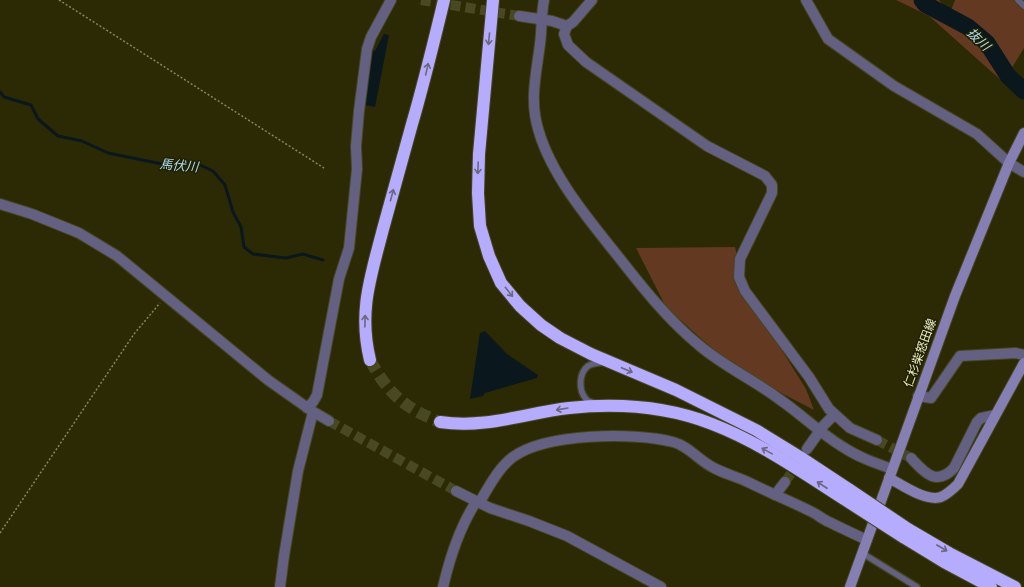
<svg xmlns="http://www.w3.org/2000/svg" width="1024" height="587" font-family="'Fira Sans Condensed','Noto Sans JP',sans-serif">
<rect width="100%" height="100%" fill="#2b2a05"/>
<!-- green -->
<g fill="#643921">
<path d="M896,0H939L950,13L955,0H1024V48L1003,82L929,16Z"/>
<path d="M735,247L745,291L806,389L814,410L735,369L666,307L636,248Z"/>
</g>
<!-- water -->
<g fill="#0a181e">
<path d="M384,34L389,35L375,107L364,105L371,50L375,51Z"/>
<path d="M485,331L507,354L538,375L537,378L485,393L483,396L470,399L480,333Z"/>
</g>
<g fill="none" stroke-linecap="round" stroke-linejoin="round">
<!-- stream -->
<path stroke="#0a181e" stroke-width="3" d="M0,92L4,97L31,105L38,119L58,136L82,141L108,153L167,165H200L213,171L225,185L233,212L241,227L244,247L253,254L286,258L303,254L323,260"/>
<!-- river -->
<path stroke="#0a181e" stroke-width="17" d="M922,0L925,4L968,27L987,43L1008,76L1024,91"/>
<!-- street-tunnel -->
<g stroke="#484823" stroke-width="10" stroke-dasharray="10 5" stroke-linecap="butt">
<path d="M421,0L519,16"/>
<path d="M329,421L456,491"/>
<path d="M877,440L911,458"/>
<path d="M785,482L799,462"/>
</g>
<!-- highway-tunnel -->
<path stroke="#484823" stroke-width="12" stroke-dasharray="12 6" stroke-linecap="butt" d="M370,360C388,393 404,408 440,422"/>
<!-- lane casing -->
<g stroke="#464621" stroke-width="8">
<g id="lane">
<path d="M1018,0L1024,6"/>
<path d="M594,403C591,402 587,401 586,399C578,390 579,373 588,366C592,363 599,363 604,362"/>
<path d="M862,553L917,587"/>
</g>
</g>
<!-- street casing -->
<g stroke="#464621" stroke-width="12">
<g id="street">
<path d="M544,0C541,15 542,30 540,44C536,76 529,101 539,132C552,176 589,220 617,255C642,287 668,320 700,346C725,367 754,380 779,399C801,414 820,433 843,447C858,457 875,463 892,469"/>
<path d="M806,0L828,39L894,86L977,134L1009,163L1024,172"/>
<path d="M519,16L552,21L567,26L573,22L592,0"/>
<path d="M567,26L564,34L568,45L586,62L707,146L765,176L772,185V193L740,259L739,277L745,291L809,377L829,409L850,428L877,440"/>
<path d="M0,204L32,214L79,233L117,256L268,380L312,411L329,421"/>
<path d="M918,396L931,398L960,356L1016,353L1024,355"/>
<path d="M307,408L313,402L317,395L339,279L349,248L357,169L356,146L359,111L367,49L371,37L391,0"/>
<path d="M807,449L824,425L834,415"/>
<path d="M911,458C924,472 936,487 954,468L977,422L981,418L995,415"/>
<path d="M456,491L490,508L529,521L567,536L661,587"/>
<path d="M775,495L785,482"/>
<path d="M479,503C489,487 498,468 513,457C546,433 634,432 673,442C689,446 699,461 714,468C725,474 738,477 750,483C770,493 790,501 810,511C817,514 822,519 829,522C841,528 854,534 867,540"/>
<path d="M280,587L284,556L298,471L313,412"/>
<path d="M443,587C450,557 459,528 476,502"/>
</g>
</g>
<!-- secondary casing -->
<g stroke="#464621" stroke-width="12">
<g id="secondary">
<path d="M889,478C902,485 926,502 941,497C948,494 953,489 958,484L1024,363"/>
<path d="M850,587L955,296L1009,163L1024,133"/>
</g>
</g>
<!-- highway casing -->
<g stroke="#464621" stroke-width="14">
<g id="highway">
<path d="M493,0L479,154L478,193L480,226L489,256L501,283L520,306L541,325L560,338L591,354L676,390L756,430L800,457L850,490"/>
<path d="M370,360C358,311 371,276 383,229C393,194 402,159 412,124C424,83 434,41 444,0"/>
<path d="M440,422C486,429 525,413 569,408C617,403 666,406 712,424C759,442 802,472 844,499"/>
<path d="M908,529L949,553L1015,587"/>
<path d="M903,537L944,562L991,587"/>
</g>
</g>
<!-- path -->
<g stroke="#858662" stroke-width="1.5" stroke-dasharray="2 2" stroke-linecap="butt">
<path d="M59,0L324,168"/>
<path d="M0,533L134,334L160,303"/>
</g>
<!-- lane -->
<use href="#lane" stroke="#646081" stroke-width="5.5"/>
<!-- street -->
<use href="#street" stroke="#646081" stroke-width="10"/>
<!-- secondary -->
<use href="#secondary" stroke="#857fb4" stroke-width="10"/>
<!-- highway -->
<use href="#highway" stroke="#b6acfe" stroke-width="12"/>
<!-- highway-bridge casing -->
<g stroke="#464621" stroke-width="14" stroke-linecap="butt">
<g id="highway-bridge">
<path d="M850,490L908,529"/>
<path d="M844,499L903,537"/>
</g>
</g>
<!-- highway-bridge -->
<use href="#highway-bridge" stroke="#b6acfe" stroke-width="12"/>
</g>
<!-- one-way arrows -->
<defs><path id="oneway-shaft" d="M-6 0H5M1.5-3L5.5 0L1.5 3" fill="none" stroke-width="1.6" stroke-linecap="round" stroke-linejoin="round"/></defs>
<g stroke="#6c667f">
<use href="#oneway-shaft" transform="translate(489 39) rotate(95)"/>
<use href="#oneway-shaft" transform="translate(427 69) rotate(-77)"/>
<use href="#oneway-shaft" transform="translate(478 168) rotate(92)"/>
<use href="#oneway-shaft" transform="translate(392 195) rotate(-75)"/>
<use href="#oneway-shaft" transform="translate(509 292) rotate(52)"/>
<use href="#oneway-shaft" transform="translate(365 321) rotate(-89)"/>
<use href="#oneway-shaft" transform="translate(627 370) rotate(23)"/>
<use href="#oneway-shaft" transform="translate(562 409) rotate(170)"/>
<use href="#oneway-shaft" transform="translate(767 451) rotate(-151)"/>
<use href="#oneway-shaft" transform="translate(822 485) rotate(-147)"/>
<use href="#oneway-shaft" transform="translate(942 548) rotate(30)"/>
</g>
<g text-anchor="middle" stroke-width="3" stroke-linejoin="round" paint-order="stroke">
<!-- street labels -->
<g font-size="12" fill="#eef0cd" stroke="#212000">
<text transform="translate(920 353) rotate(-70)" y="4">仁杉柴怒田線</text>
</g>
<!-- water labels -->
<g font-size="13" font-style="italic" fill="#afdff6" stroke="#212000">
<text transform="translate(979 39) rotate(44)" y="5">抜川</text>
<text transform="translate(179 165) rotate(5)" y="5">馬伏川</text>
</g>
</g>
</svg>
